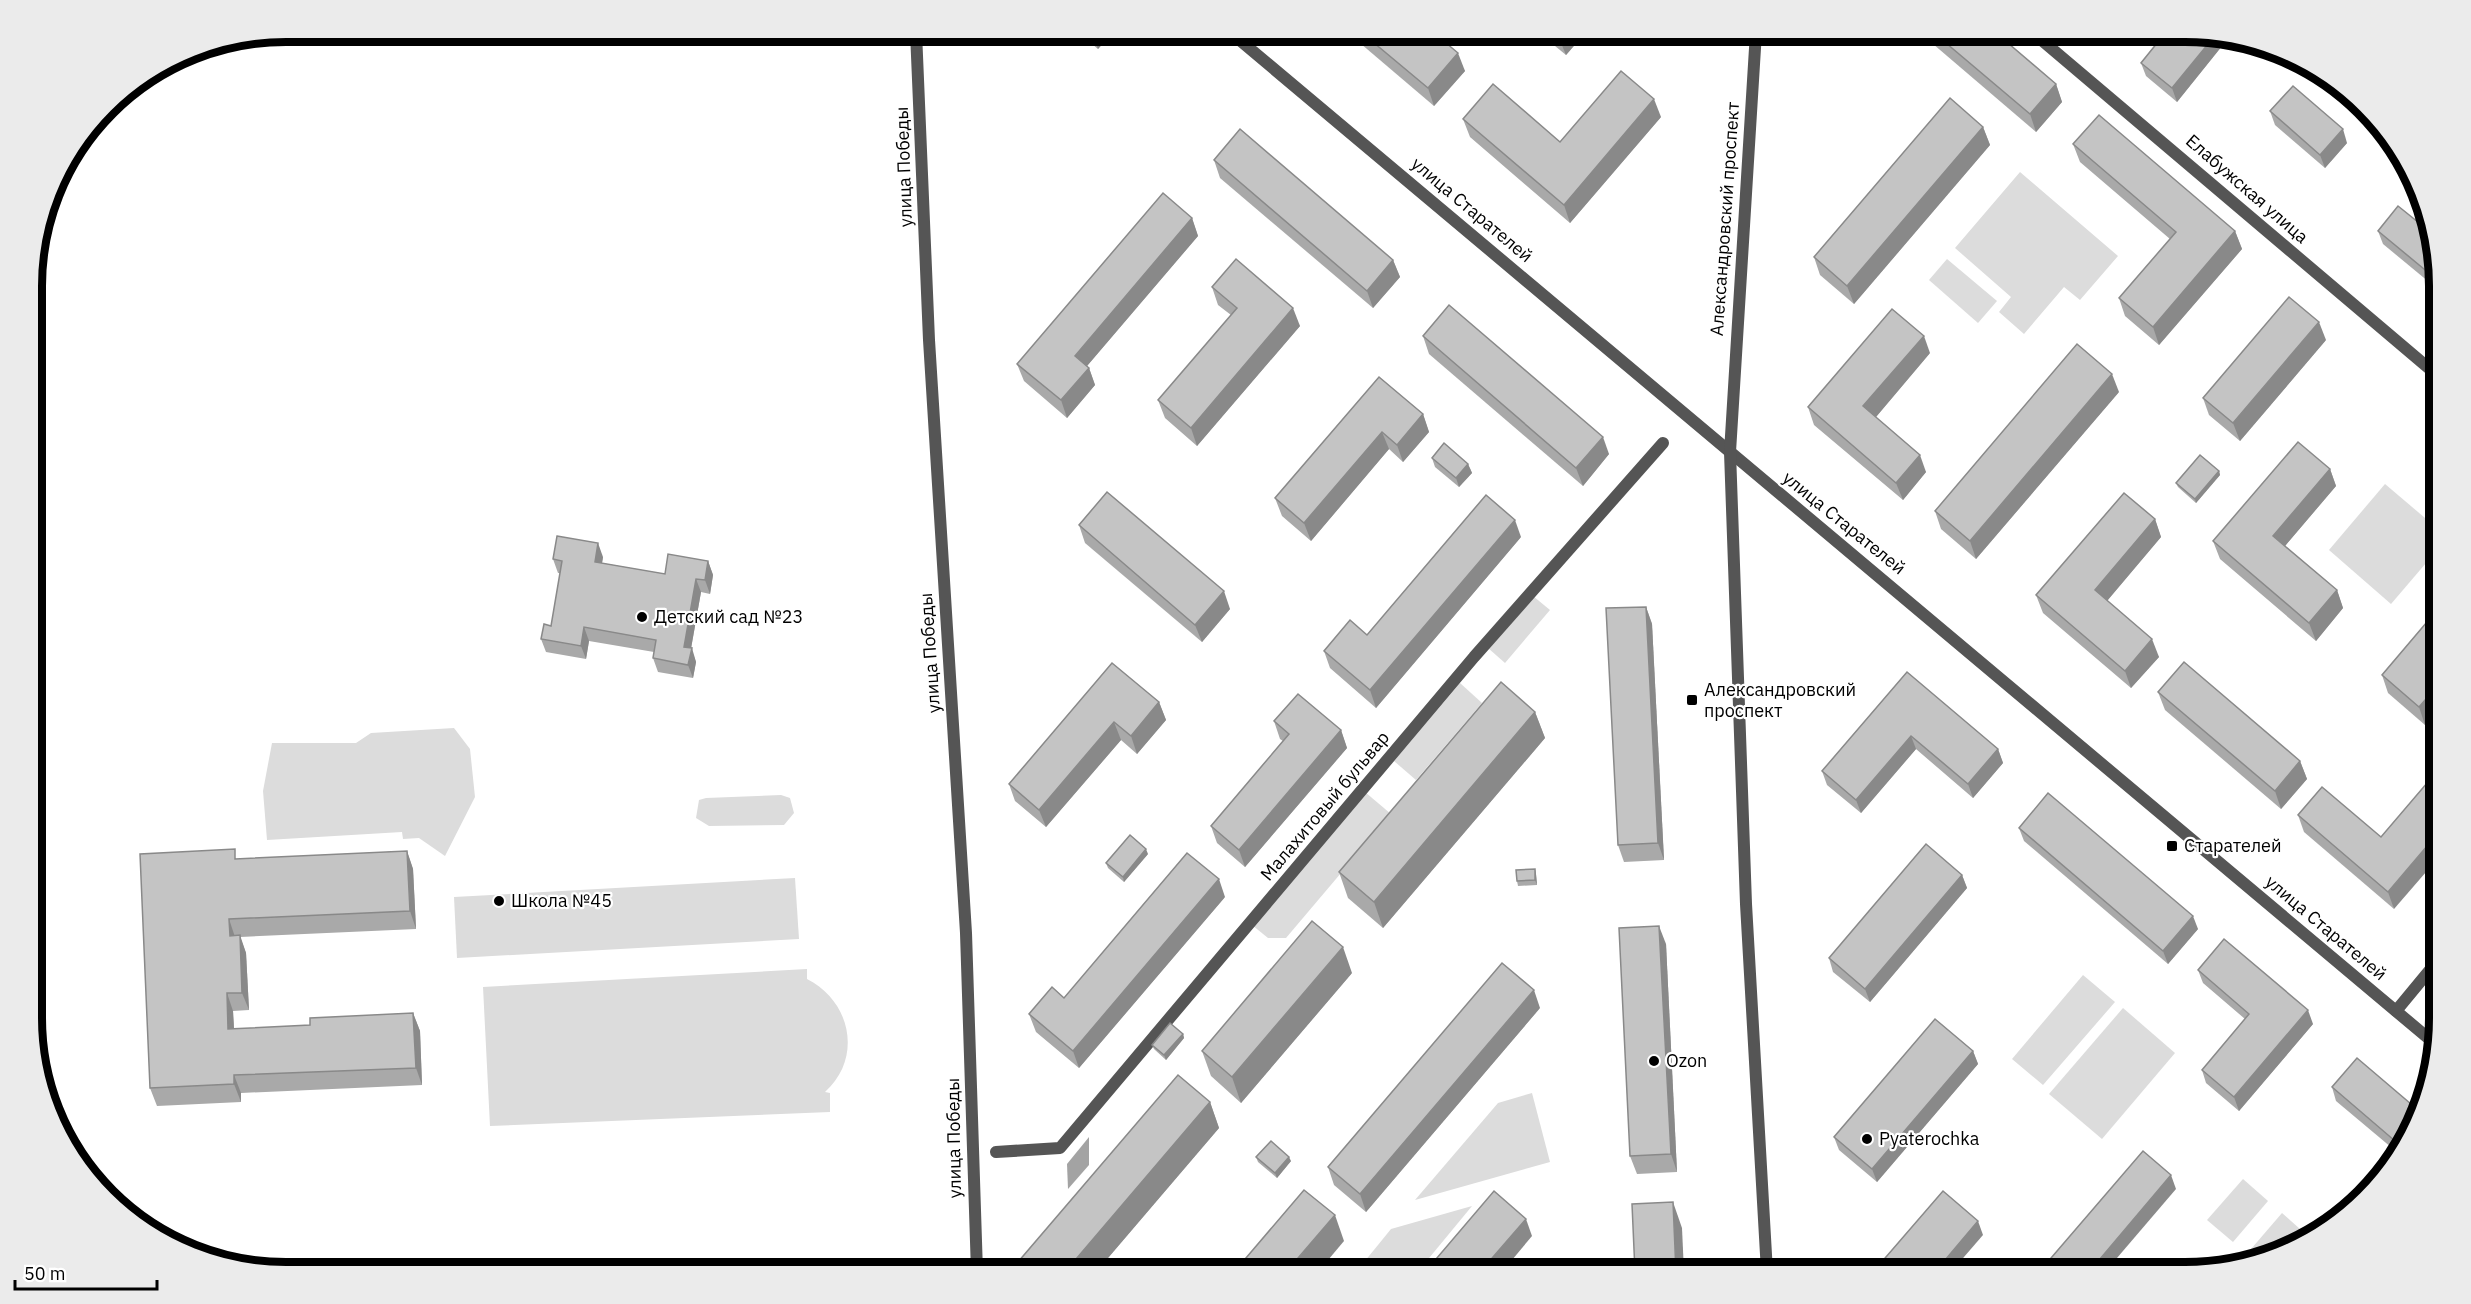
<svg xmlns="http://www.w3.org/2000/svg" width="2471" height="1304" font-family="'IBM Plex Sans',sans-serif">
<rect width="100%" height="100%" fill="#fff"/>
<!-- green -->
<g fill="#dcdcdc">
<path d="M2020,172L2118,256L2080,300L2064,287L2024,334L1999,312L2011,297L1955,248Z"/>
<path d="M1947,259L1997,301L1978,323L1929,280Z"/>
<path d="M2385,484L2438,529V549L2391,604L2329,550Z"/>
<path d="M1533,596L1550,610L1505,663L1488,648Z"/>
<path d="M1460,683L1482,703L1416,780L1394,761Z"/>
<path d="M454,728L470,749L475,797L445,856L419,838L403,839L402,832L267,840L263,791L272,743H356L371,733Z"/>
<path d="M1365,792L1391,814L1286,938H1268L1252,925Z"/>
<path d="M781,795L790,798L794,813L784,825L709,826L696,818L699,800L706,798Z"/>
<path d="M795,878L799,939L457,958L454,897Z"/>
<path d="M807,969V979C851,1001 863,1058 825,1092L830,1093V1112L490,1126L483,987Z"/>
<path d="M2083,975L2115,1002L2043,1085L2012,1059Z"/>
<path d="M2123,1008L2175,1053L2102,1139L2049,1094Z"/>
<path d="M1532,1093L1550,1162L1415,1200L1498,1103Z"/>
<path d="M2243,1179L2268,1201L2233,1242L2207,1220Z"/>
<path d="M1472,1206L1420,1269L1412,1272H1356L1391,1229Z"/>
<path d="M2282,1213L2310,1238L2266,1259L2252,1262L2245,1256Z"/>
</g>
<!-- water -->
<path fill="#a3a3a3" d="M1089,1137V1165L1068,1189L1067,1164Z"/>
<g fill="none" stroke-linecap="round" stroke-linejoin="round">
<!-- street -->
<g stroke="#555" stroke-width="12">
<path d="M916,32L929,340L966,933L977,1272"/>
<path d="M1230,32L2434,1043"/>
<path d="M1756,32L1730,452L1746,904L1767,1272"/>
<path d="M2032,32L2438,376"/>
<path d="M2396,1011L2439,959"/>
<path d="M996,1152L1060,1148L1474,657L1663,443"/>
</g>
</g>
<!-- wall -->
<g fill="#a9a9a9">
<path d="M1078,32H1113L1098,49Z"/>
<path d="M1347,32H1433L1465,71L1434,106Z"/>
<path d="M1538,32H1586L1566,55Z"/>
<path d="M1919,32H1995L2056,84L2062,102L2036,132Z"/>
<path d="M2185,32L2226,41L2177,102L2146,76L2141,63Z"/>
<path d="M2270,111L2347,143L2325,168L2275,125Z"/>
<path d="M1661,117L1570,223L1470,137L1463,119L1560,142Z"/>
<path d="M1983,127L1990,145L1854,304L1820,275L1814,257Z"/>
<path d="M2073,144L2235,231L2242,249L2159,345L2125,316L2119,298L2170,239L2080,162Z"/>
<path d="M1214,160L1393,260L1400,277L1373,308L1220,178Z"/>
<path d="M1192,218L1198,236L1087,366L1089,368L1095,385L1067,418L1024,381L1017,364Z"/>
<path d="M2378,231L2437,253V284L2435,287L2383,244Z"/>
<path d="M1212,287L1300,326L1197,446L1165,418L1158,400L1231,315L1218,305Z"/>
<path d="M1423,336L1609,454L1583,486L1429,354Z"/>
<path d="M2326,340L2240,441L2209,415L2203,398Z"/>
<path d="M1930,353L1876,417L1926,472L1903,500L1814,425L1808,407Z"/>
<path d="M1379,377L1423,414L1429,432L1403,462L1389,449L1311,541L1282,516L1275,498Z"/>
<path d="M2119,392L1976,559L1941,529L1935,511Z"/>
<path d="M1432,458L1468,464L1472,473L1459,487L1435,467Z"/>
<path d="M2330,469L2336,486L2285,546L2337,590L2343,608L2316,641L2220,559L2213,541Z"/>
<path d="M2219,471L2220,475L2196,503L2178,487L2176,483Z"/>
<path d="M2155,519L2161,537L2107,601L2159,657L2131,688L2043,613L2036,595Z"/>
<path d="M1079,525L1230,609L1202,642L1085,543Z"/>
<path d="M1521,537L1376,708L1330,668L1324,651L1367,635Z"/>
<path d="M603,557L602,563L665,574L708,561L713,575L710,594L701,592L691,648L696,662L693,678L658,672L653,658L654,652L589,641L586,659L546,652L541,639L551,626L560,573H558L553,559Z"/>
<path d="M1646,607L1652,624L1664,860L1624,862L1618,845Z"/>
<path d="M2438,609L2425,725L2388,693L2382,675Z"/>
<path d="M1112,663L1159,702L1166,720L1137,754L1121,740L1046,827L1015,801L1009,784Z"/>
<path d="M1907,672L1998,749L2003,763L1973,798L1916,749L1861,813L1827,785L1822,771Z"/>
<path d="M2158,692L2300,761L2307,779L2281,809L2165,710Z"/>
<path d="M1535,712L1545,738L1383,928L1348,898L1339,872Z"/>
<path d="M1274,721L1341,730L1347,748L1245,867L1217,843L1211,826L1283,741L1280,739Z"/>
<path d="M2298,815L2381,837L2394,909L2304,832Z"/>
<path d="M2019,828L2198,929L2168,964L2024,841Z"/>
<path d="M407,851L413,869L416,929L240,937L246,953L249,1010L233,1011L234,1029L310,1025L413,1013L420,1031L422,1085L241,1093V1102L157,1106L150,1088L238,859Z"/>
<path d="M1148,854L1124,882L1108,868L1106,863Z"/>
<path d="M1535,869L1536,874L1537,885L1518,886L1517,881Z"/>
<path d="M1962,875L1967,888L1870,1002L1833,972L1829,958Z"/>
<path d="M1225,897L1079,1068L1036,1032L1029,1014L1064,998Z"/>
<path d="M1666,944L1677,1172L1637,1174L1630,1156Z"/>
<path d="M2198,970L2313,1024L2239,1111L2206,1083L2202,1070L2245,1019L2203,983Z"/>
<path d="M1352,973L1241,1103L1211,1076L1202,1051Z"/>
<path d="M1540,1008L1366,1212L1334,1185L1328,1167Z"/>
<path d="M1183,1034L1184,1038L1166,1060L1154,1049L1152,1045Z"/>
<path d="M1973,1051L1978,1064L1877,1182L1839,1150L1834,1137Z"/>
<path d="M2332,1087L2413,1131L2398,1153L2336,1101Z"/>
<path d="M1210,1102L1219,1128L1096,1272H1022L1018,1262Z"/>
<path d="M1256,1157L1291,1161L1277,1178L1258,1162Z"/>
</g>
<!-- shaded-wall -->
<g fill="#898989">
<path d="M1102,32H1113L1098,49L1095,40Z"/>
<path d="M1565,32H1586L1566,55L1559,38Z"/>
<path d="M2213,38L2226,41L2177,102L2172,88Z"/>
<path d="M1458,53L1465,71L1434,106L1428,88Z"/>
<path d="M2056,84L2062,102L2036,132L2030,114Z"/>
<path d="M1654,99L1661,117L1570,223L1564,205Z"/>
<path d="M1983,127L1990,145L1854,304L1847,286Z"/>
<path d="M2343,129L2347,143L2325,168L2320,155Z"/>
<path d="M1192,218L1198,236L1081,373L1075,356Z"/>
<path d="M2235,231L2242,249L2159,345L2153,327Z"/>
<path d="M1393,260L1400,277L1373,308L1367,291Z"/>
<path d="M2437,265V284L2435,287L2430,274Z"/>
<path d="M1293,308L1300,326L1197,446L1191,428Z"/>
<path d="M2319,322L2326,340L2240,441L2233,423Z"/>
<path d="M1924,336L1930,353L1870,424L1863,406Z"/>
<path d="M1089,368L1095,385L1067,418L1061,400Z"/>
<path d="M2112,374L2119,392L1976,559L1970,541Z"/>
<path d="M1423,414L1429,432L1403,462L1397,445Z"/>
<path d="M1382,432L1389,449L1311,541L1304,523Z"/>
<path d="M1603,437L1609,454L1583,486L1576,468Z"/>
<path d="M1920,455L1926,472L1903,500L1896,483Z"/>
<path d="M1468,464L1472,473L1459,487L1456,478Z"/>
<path d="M2330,469L2336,486L2279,553L2273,536Z"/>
<path d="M2219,471L2220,475L2196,503L2195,499Z"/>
<path d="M2155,519L2161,537L2101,608L2095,590Z"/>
<path d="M1515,520L1521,537L1376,708L1370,690Z"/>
<path d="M598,543L603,557L600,575L595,562Z"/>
<path d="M708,561L713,575L710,594L705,580Z"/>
<path d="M696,579L701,592L689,660L684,647Z"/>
<path d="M2337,590L2343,608L2316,641L2309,623Z"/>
<path d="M1224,591L1230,609L1202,642L1195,625Z"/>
<path d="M1646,607L1652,624L1664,860L1658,843Z"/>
<path d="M584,627L589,641L586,659L581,646Z"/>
<path d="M2152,639L2159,657L2131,688L2125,671Z"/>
<path d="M692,648L696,662L693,678L688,665Z"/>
<path d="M2439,684V709L2425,725L2419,707Z"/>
<path d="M1159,702L1166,720L1137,754L1131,736Z"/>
<path d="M1535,712L1545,738L1383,928L1374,902Z"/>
<path d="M1114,722L1121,740L1046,827L1039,810Z"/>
<path d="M1341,730L1347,748L1245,867L1239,850Z"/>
<path d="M1911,736L1916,749L1861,813L1856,800Z"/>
<path d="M1998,749L2003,763L1973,798L1968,784Z"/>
<path d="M2300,761L2307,779L2281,809L2275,791Z"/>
<path d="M2439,832V857L2394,909L2388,892Z"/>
<path d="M1146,849L1148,854L1124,882L1123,877Z"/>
<path d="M407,851L413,869L416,929L410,911Z"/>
<path d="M1535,869L1536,874L1537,885L1535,880Z"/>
<path d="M1962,875L1967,888L1870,1002L1865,989Z"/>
<path d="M1219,879L1225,897L1079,1068L1073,1051Z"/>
<path d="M2193,916L2198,929L2168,964L2163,951Z"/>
<path d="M229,919L235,937L230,936Z"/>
<path d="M1659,926L1666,944L1677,1172L1671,1154Z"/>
<path d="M240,935L246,953L249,1010L242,993Z"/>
<path d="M1343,947L1352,973L1241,1103L1232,1077Z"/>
<path d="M1534,990L1540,1008L1366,1212L1360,1194Z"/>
<path d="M227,993L233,1011L235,1047L228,1029Z"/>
<path d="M2308,1010L2313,1024L2239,1111L2234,1097Z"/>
<path d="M413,1013L420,1031L422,1085L416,1068Z"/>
<path d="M1183,1034L1184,1038L1166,1060L1164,1055Z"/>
<path d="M1973,1051L1978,1064L1877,1182L1872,1169Z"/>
<path d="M234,1075L241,1093V1102L234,1084Z"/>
<path d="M1210,1102L1219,1128L1096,1272H1065Z"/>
<path d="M1289,1157L1291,1161L1277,1178L1275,1173Z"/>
<path d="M2171,1175L2176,1189L2105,1272H2089Z"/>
<path d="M1673,1202L1682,1228L1684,1272H1676Z"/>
<path d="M1335,1215L1344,1241L1318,1272H1286Z"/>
<path d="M1526,1219L1532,1236L1502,1272H1480Z"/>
<path d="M1978,1221L1983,1235L1951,1272H1935Z"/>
</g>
<!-- building -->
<g fill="#c4c4c4" stroke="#898989" stroke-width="1.5">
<path d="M1085,32H1102L1095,40Z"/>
<path d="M1361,32H1433L1458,53L1428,88Z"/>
<path d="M1552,32H1565L1559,38Z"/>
<path d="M1933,32H1995L2056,84L2030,114Z"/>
<path d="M2166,32H2185L2213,38L2172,88L2141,63Z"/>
<path d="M1621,71L1654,99L1564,205L1463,119L1493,84L1560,142Z"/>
<path d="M2293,86L2343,129L2320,155L2270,111Z"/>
<path d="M1950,98L1983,127L1847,286L1814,257Z"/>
<path d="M2099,115L2235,231L2153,327L2119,298L2176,232L2073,144Z"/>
<path d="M1240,129L1393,260L1367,291L1214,160Z"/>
<path d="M1163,193L1192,218L1075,356L1089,368L1061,400L1017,364Z"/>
<path d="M2398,206L2429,231L2437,253V265L2430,274L2378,231Z"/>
<path d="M1236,259L1293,308L1191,428L1158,400L1237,308L1212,287Z"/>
<path d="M2289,297L2319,322L2233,423L2203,398Z"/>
<path d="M1449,305L1603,437L1576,468L1423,336Z"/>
<path d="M1892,309L1924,336L1863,406L1920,455L1896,483L1808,407Z"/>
<path d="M2077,344L2112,374L1970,541L1935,511Z"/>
<path d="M1379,377L1423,414L1397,445L1382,432L1304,523L1275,498Z"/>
<path d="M2298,442L2330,469L2273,536L2337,590L2309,623L2213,541Z"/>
<path d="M1444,443L1468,464L1456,478L1432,458Z"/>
<path d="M2200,455L2219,471L2195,499L2176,483Z"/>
<path d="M1107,492L1224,591L1195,625L1079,525Z"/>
<path d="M2124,493L2155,519L2095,590L2152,639L2125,671L2036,595Z"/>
<path d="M1486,495L1515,520L1370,690L1324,651L1350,620L1367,635Z"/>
<path d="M557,536L598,543L595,562L665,574L668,554L708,561L705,580L696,579L684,647L692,648L688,665L653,658L656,640L584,627L581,646L541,639L544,624L551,626L562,561L553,559Z"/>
<path d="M1646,607L1658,843L1618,845L1606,608Z"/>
<path d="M2438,609L2439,684L2419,707L2382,675Z"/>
<path d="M2184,662L2300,761L2275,791L2158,692Z"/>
<path d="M1112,663L1159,702L1131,736L1114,722L1039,810L1009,784Z"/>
<path d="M1907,672L1998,749L1968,784L1911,736L1856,800L1822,771Z"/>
<path d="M1501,682L1535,712L1374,902L1339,872Z"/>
<path d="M1298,694L1341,730L1239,850L1211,826L1289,734L1274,721Z"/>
<path d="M2439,769V832L2388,892L2298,815L2322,787L2381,837Z"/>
<path d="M2048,793L2193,916L2163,951L2019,828Z"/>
<path d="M1130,835L1146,849L1123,877L1106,863Z"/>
<path d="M1926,844L1962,875L1865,989L1829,958Z"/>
<path d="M235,849V859L407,851L410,911L229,919L230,936L240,935L242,993H227L228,1029L310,1025V1018L413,1013L416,1068L234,1075V1084L150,1088L140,854Z"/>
<path d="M1187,853L1219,879L1073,1051L1029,1014L1052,987L1064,998Z"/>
<path d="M1535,869V880L1517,881L1516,870Z"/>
<path d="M1312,921L1343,947L1232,1077L1202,1051Z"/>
<path d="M1659,926L1671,1154L1630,1156L1619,928Z"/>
<path d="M2224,939L2308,1010L2234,1097L2202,1070L2249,1014L2198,970Z"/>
<path d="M1502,963L1534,990L1360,1194L1328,1167Z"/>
<path d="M1935,1019L1973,1051L1872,1169L1834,1137Z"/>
<path d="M1170,1023L1183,1034L1164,1055L1152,1045Z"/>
<path d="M2357,1058L2418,1110L2413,1131L2402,1147L2332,1087Z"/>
<path d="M1178,1075L1210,1102L1065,1272H1030L1018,1262Z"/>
<path d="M1271,1141L1289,1157L1275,1173L1256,1157Z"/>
<path d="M2143,1151L2171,1175L2089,1272H2039Z"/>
<path d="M1304,1190L1335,1215L1286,1272H1234Z"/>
<path d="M1494,1191L1526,1219L1480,1272H1425Z"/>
<path d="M1943,1191L1978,1221L1935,1272H1873Z"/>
<path d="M1673,1202L1676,1272H1635L1632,1204Z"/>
</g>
<!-- markers -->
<g fill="#000" stroke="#fff" stroke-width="2">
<circle cx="642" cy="617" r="6"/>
<rect x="1686" y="694" width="12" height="12" rx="3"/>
<rect x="2166" y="840" width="12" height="12" rx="3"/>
<circle cx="499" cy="901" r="6"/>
<circle cx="1654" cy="1061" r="6"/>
<circle cx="1867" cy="1139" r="6"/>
</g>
<g text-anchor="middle" stroke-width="4.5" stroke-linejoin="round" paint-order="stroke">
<!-- street labels -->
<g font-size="18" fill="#000" stroke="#fff">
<text transform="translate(904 167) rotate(-92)" y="6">улица Победы</text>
<text transform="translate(2247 189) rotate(41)" y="6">Елабужская улица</text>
<text transform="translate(1472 210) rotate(40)" y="6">улица Старателей</text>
<text transform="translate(1725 219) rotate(-86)" y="6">Александровский проспект</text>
<text transform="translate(1844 523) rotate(39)" y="6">улица Старателей</text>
<text transform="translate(930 653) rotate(-94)" y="6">улица Победы</text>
<text transform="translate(1325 806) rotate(-50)" y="6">Малахитовый бульвар</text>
<text transform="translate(2326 928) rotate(40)" y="6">улица Старателей</text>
<text transform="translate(954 1138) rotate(-91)" y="6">улица Победы</text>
</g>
<!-- poi labels -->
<g font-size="18" fill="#000" stroke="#fff" text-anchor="start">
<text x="654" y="623">Детский сад №23</text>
<text x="1704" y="696">Александровский<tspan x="1704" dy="21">проспект</tspan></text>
<text x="2184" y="852">Старателей</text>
<text x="511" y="907">Школа №45</text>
<text x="1666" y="1067">Ozon</text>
<text x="1879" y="1145">Pyaterochka</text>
</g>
</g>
<!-- crop -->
<path d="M0 0H2471V1304H0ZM286 42H2185A244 244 0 0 1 2429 286V1018A244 244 0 0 1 2185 1262H286A244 244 0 0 1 42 1018V286A244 244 0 0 1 286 42Z" fill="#ebebeb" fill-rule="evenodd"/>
<path fill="none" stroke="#000" stroke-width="8" d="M286 42H2185A244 244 0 0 1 2429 286V1018A244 244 0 0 1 2185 1262H286A244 244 0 0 1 42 1018V286A244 244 0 0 1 286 42Z"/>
<!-- scale -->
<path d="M15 1280v9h142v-9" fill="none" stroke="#000000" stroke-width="3"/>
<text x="24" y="1280" font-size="18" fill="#000000" stroke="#ffffff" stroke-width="4.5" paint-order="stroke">50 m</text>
</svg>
